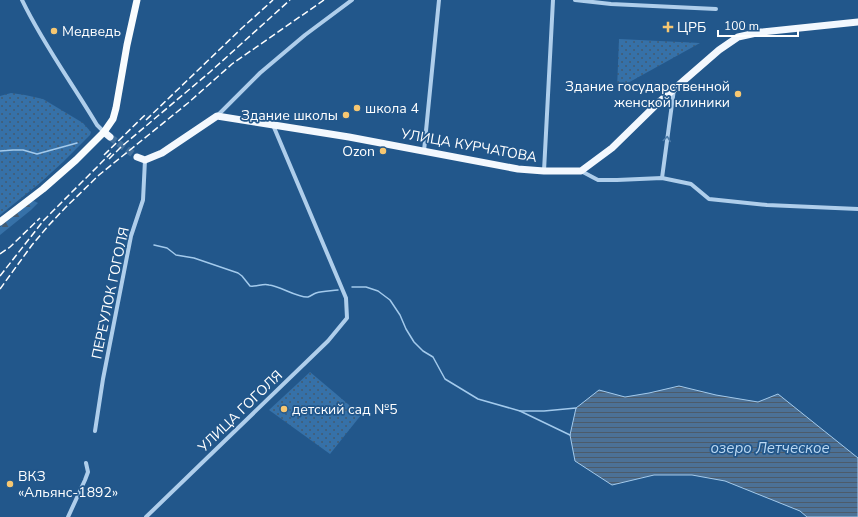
<svg xmlns="http://www.w3.org/2000/svg" width="858" height="517" font-family="'Nunito Sans',sans-serif">
<defs>
<pattern id="grass-dots" width="8" height="8" patternUnits="userSpaceOnUse"><rect width="8" height="8" fill="#3671a8"/><path d="M2 2h.1M6 6h.1" fill="none" stroke="#435b71" stroke-width="1.8" stroke-linecap="round"/></pattern>
<pattern id="forest-firs" width="22" height="20" patternUnits="userSpaceOnUse"><rect width="22" height="20" fill="#3671a8"/><path d="M5 1l3.5 6h-7zM16 11l3.5 6h-7z" fill="#435b71"/></pattern>
<pattern id="water-rules" width="6" height="5" patternUnits="userSpaceOnUse"><rect width="6" height="5" fill="#4c7196"/><path d="M0 2.5h6" fill="none" stroke="#4c5b6a"/></pattern>
</defs>
<rect width="100%" height="100%" fill="#22578b"/>
<!-- grass -->
<g fill="url(#grass-dots)">
<path d="M619,39L700,43L617,89Z"/>
<path d="M11,93L25,95L43,99L83,123L91,132L90,135L63,162L40,183L0,215V96Z"/>
<path d="M310,372L361,415L330,454L269,410Z"/>
</g>
<!-- forest -->
<path fill="url(#forest-firs)" d="M34,201L38,203L31,210L0,235V227L31,202Z"/>
<!-- water -->
<path fill="url(#water-rules)" stroke="#a3caec" d="M679,386L716,395L758,402L778,394L858,458V517H807L800,511L725,481L692,475H654L612,485L575,461L570,435L576,408L599,390L625,397L649,393Z"/>
<g fill="none" stroke-linecap="round" stroke-linejoin="round">
<!-- stream -->
<g stroke="#a3caec" stroke-width="1.5">
<path d="M0,151L13,150H23L37,154L77,143"/>
<path d="M154,245L167,248L176,255L194,258L238,273L242,276L250,286C257,287 263,283 269,285C280,286 298,298 308,297C311,296 313,294 316,293C323,291 331,291 338,290"/>
<path d="M352,287H366L378,291L390,300L400,315L406,329L414,342L423,351L433,357L445,379L478,399L520,411L570,435"/>
<path d="M520,411H544L576,408"/>
</g>
<!-- primary-tunnel -->
<path stroke="#43709c" stroke-width="7" stroke-dasharray="7 3.5" stroke-linecap="butt" d="M110,137L137,157"/>
<!-- minor -->
<g stroke="#afceeb" stroke-width="4">
<path d="M22,0C43,44 72,83 97,125L104,132"/>
<path d="M575,0L611,4L716,9"/>
<path d="M217,116L260,73L305,35L352,0"/>
<path d="M424,151L439,0"/>
<path d="M544,171L553,0"/>
<path d="M581,171L598,180H617L662,178L691,184L709,199L767,205L858,209"/>
<path d="M662,178L674,89"/>
<path d="M95,431L103,379L131,236L143,200L145,160"/>
<path d="M68,517L85,480L88,472L86,463"/>
<path d="M146,517L328,341L347,318L346,298L273,125"/>
</g>
<!-- primary -->
<g stroke="#f3f8fe" stroke-width="7">
<path d="M104,132L110,137"/>
<path d="M137,157L145,160L162,153L217,116L349,137L518,169L544,171H581L612,148L658,103L719,50L738,37L761,32L858,22"/>
</g>
<!-- trunk -->
<path stroke="#f9fcfe" stroke-width="7" d="M0,222L43,189L76,160L104,132L113,119L116,108L127,45L137,0"/>
<!-- rail -->
<g stroke="#fff" stroke-width="1.5" stroke-dasharray="7 3" stroke-linecap="butt">
<path d="M146,120L242,28L273,0"/>
<path d="M104,155L147,113"/>
<path d="M109,159L121,147L210,72L290,0"/>
<path d="M0,254L10,247L40,218"/>
<path d="M0,276L44,220L111,153"/>
<path d="M0,289L32,245L49,225L65,208L99,175L188,103L232,64L324,0"/>
</g>
</g>
<!-- one-way arrows -->
<defs><path id="oneway-chevron" d="M-2-3.5L2.5 0L-2 3.5" fill="none" stroke-width="1.6" stroke-linecap="round" stroke-linejoin="round"/></defs>
<use stroke="#4c7ba8" href="#oneway-chevron" transform="translate(667 139) rotate(-82)"/>
<!-- markers -->
<g fill="#f7c771" stroke="#22578b" stroke-width="1.5">
<path d="M666 21h4v4h4v4h-4v4h-4v-4h-4v-4h4z"/>
<circle cx="54" cy="31" r="4"/>
<circle cx="738" cy="94" r="4"/>
<circle cx="357" cy="108" r="4"/>
<circle cx="346" cy="115" r="4"/>
<circle cx="383" cy="151" r="4"/>
<circle cx="284" cy="409" r="4"/>
<circle cx="10" cy="484" r="4"/>
</g>
<g text-anchor="middle" stroke-width="3.5" stroke-linejoin="round" paint-order="stroke">
<!-- poi labels -->
<g font-size="14" fill="#fff" stroke="#22578b" text-anchor="start">
<text x="677" y="32">ЦРБ</text>
<text x="62" y="36">Медведь</text>
<text x="730" y="91" text-anchor="end">Здание государственной<tspan x="730" dy="16">женской клиники</tspan></text>
<text x="365" y="113">школа 4</text>
<text x="338" y="120" text-anchor="end">Здание школы</text>
<text x="375" y="156" text-anchor="end">Ozon</text>
<text x="292" y="414">детский сад №5</text>
<text x="18" y="481">ВКЗ<tspan x="18" dy="16">«Альянс-1892»</tspan></text>
</g>
<!-- street labels -->
<g font-size="14" fill="#fff" stroke="#22578b">
<text transform="translate(469 145) rotate(10)" y="5">УЛИЦА КУРЧАТОВА</text>
<text transform="translate(110 293) rotate(-78)" y="5">ПЕРЕУЛОК ГОГОЛЯ</text>
<text transform="translate(240 411) rotate(-44)" y="5">УЛИЦА ГОГОЛЯ</text>
</g>
<!-- water labels -->
<g font-size="15" font-style="italic" fill="#bbd8f2" stroke="#22578b">
<text x="770" y="453">озеро Летческое</text>
</g>
</g>
<!-- scale -->
<path d="M718 30v6h80v-6" fill="none" stroke="#ffffff" stroke-width="2"/>
<text x="724" y="30" font-size="12" fill="#ffffff" stroke="#22578b" stroke-width="3" paint-order="stroke">100 m</text>
</svg>
